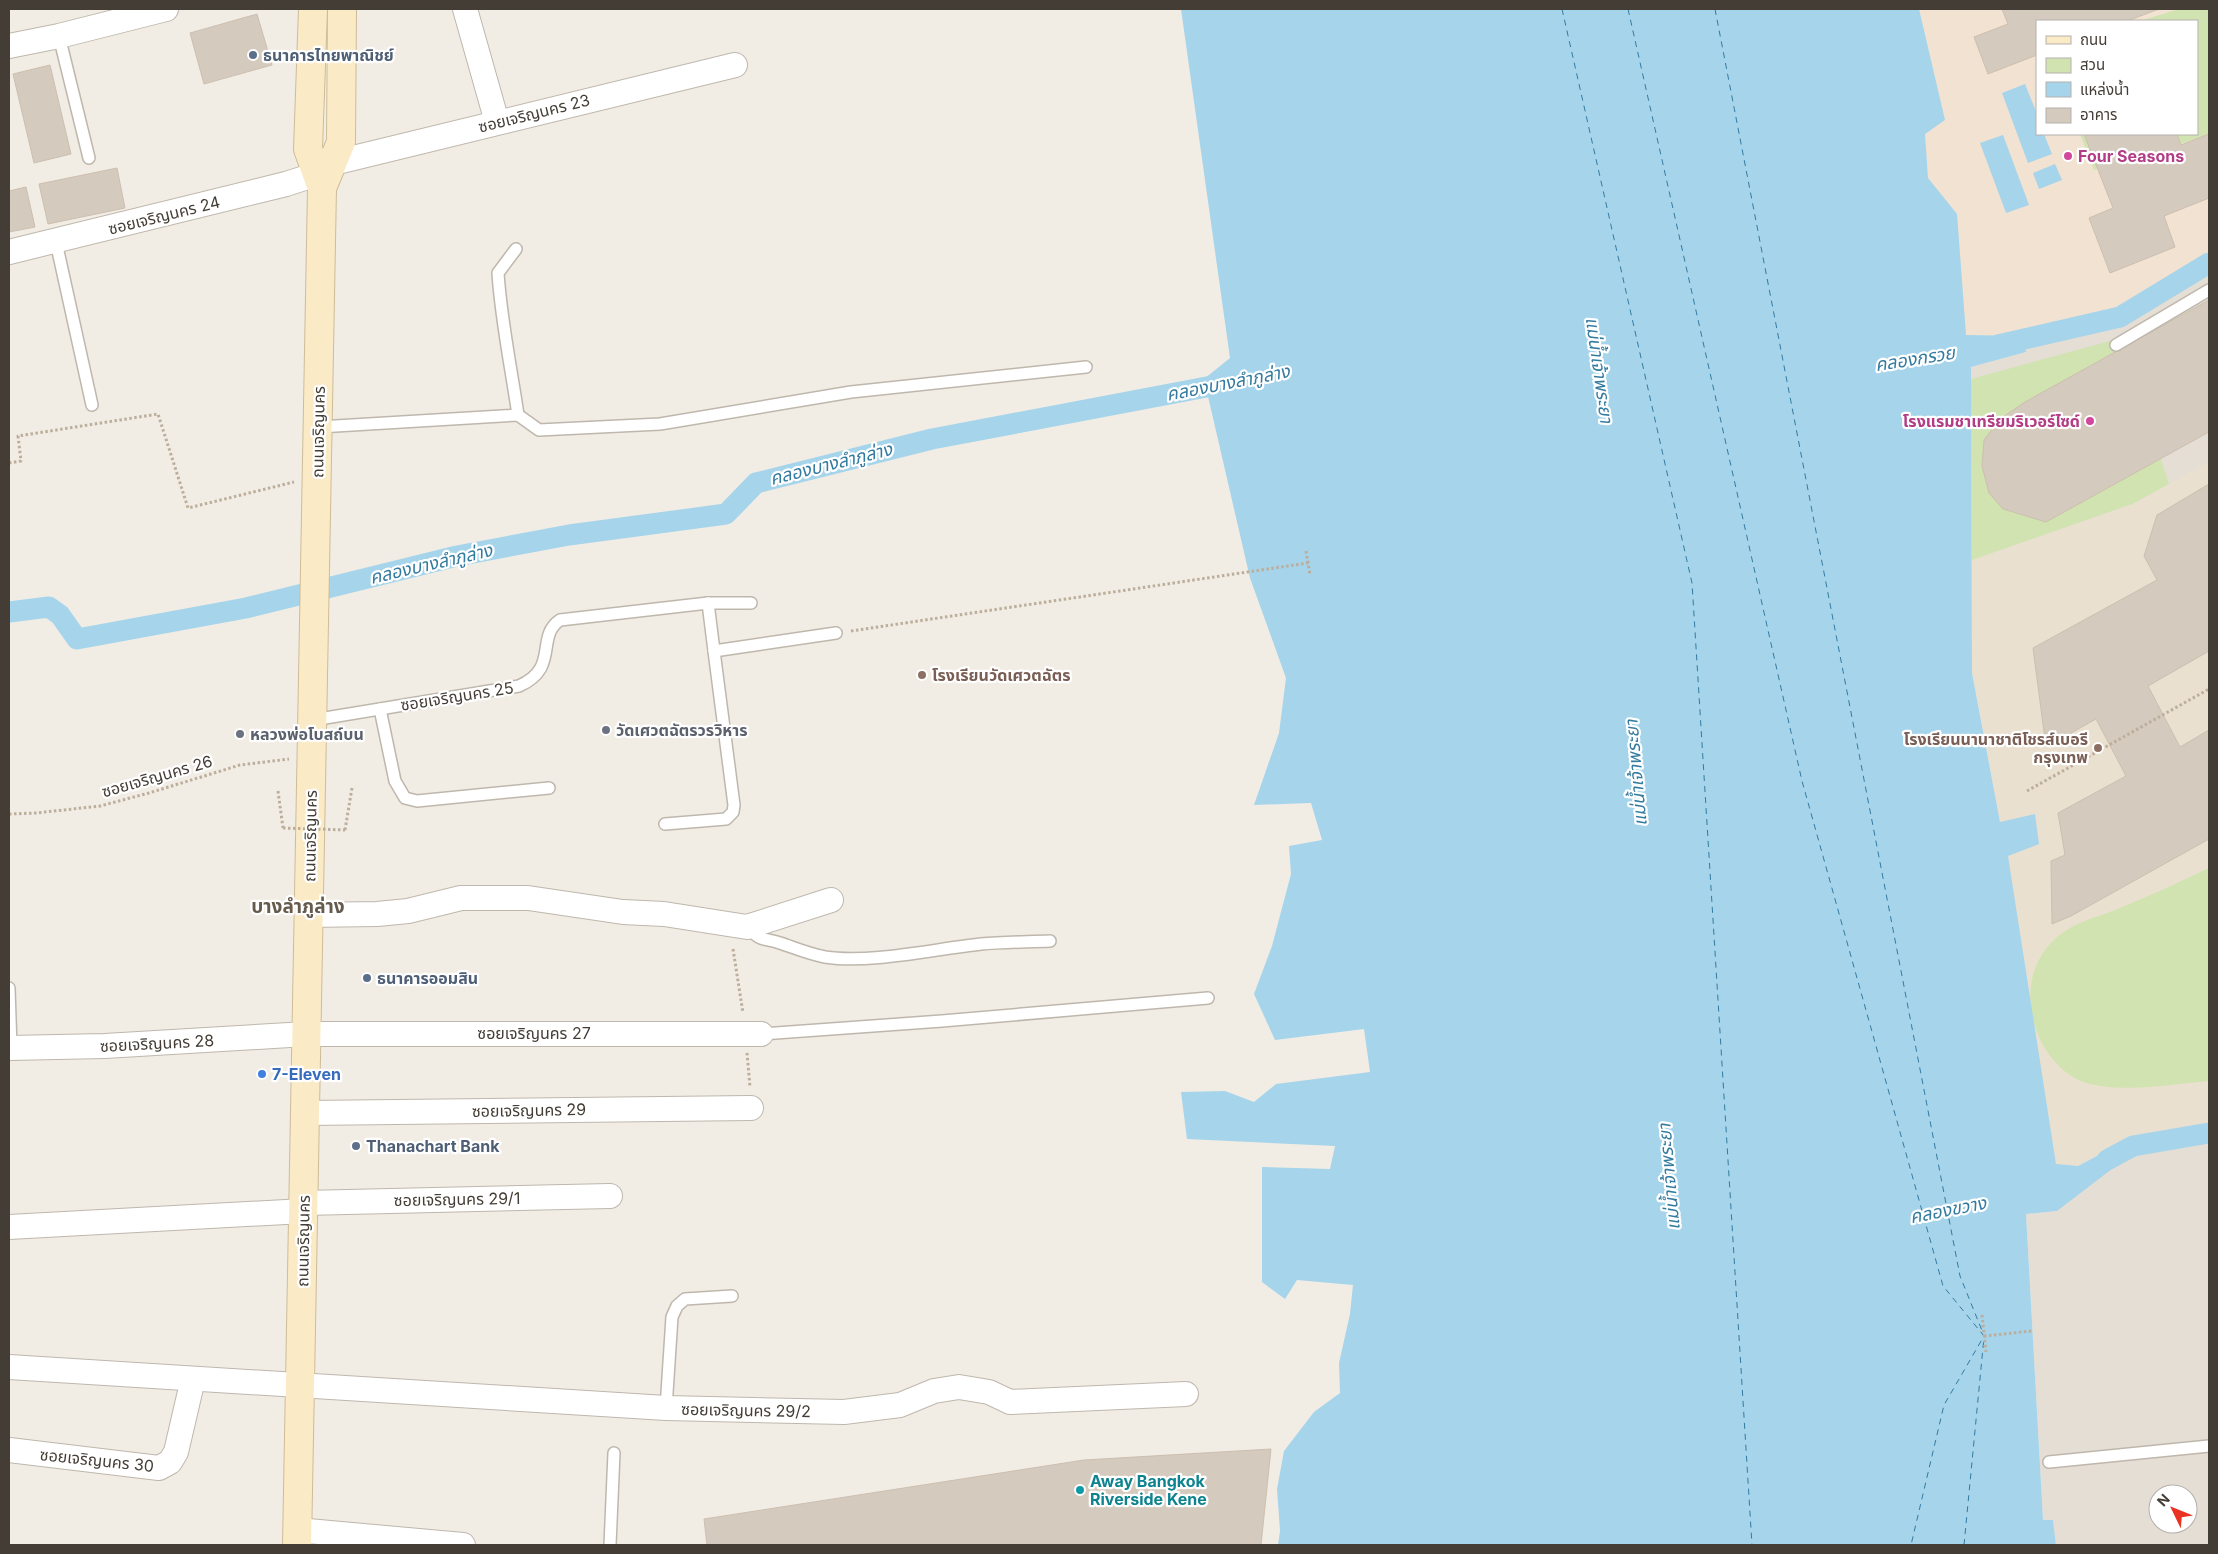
<svg xmlns="http://www.w3.org/2000/svg" width="2218" height="1554" font-family="Inter,'Noto Sans Thai',sans-serif">
<rect width="100%" height="100%" fill="#f1ede5"/>
<!-- residential -->
<path fill="#e5ded4" fill-rule="evenodd" d="M1919,9H2209V1545H2056L2053,1520H2043L2026,1214L2057,1211L2129,1139L1972,673L1971,367L2026,352L2024,336L1966,335L1925,134L1945,119ZM2037,21H2197V134H2037ZM2158,1494H2188V1524H2158Z"/>
<!-- commercial -->
<path fill="#f2e2d1" fill-rule="evenodd" d="M1919,9H2209V259L2119,314L2024,336L1966,335L1957,215L1928,178L1925,134L1945,119ZM2037,21H2197V134H2037Z"/>
<!-- education -->
<path fill="#eae0d0" d="M2209,462V1124L2188,1126L2129,1139L2078,1166L2056,1165L2000,823L1972,673V560L2132,504Z"/>
<!-- green -->
<g fill="#d0e3b0">
<path d="M2179,9H2209V135L2094,170L2080,134H2197V21H2140Z"/>
<path d="M2121,338L2169,484L2132,504L1972,560L1971,379Z"/>
<path d="M2209,868V1081C2172,1084 2132,1092 2095,1085C2061,1080 2037,1045 2032,1013C2027,988 2033,961 2052,942C2072,922 2090,920 2115,910C2147,897 2178,883 2209,868Z"/>
</g>
<!-- water -->
<g fill="#a5d4eb">
<path d="M1181,9H1919L1945,120L1925,134L1928,178L1957,214L1966,335L2024,336L2026,352L1971,367L1972,673L2000,822L2035,814L2039,844L2008,856L2056,1164L2078,1166L2129,1139L2134,1152L2057,1211L2026,1214L2043,1520H2053L2056,1545H1278L1280,1531L1277,1489L1284,1451L1314,1412L1340,1393L1339,1363L1350,1314L1353,1285L1297,1280L1285,1299L1262,1282V1167L1330,1169L1335,1146L1187,1139L1181,1092L1225,1091L1254,1102L1276,1084L1370,1072L1364,1029L1275,1040L1254,994L1272,946L1291,874L1289,846L1322,840L1311,803L1254,805L1279,733L1286,678L1250,578L1204,379L1230,358Z"/>
<path d="M2025,84L2037,114V134H2044L2052,154L2028,163L2002,93Z"/>
<path d="M2003,135L2029,205L2006,213L1980,143Z"/>
<path d="M2055,164L2062,180L2039,189L2033,173Z"/>
</g>
<g fill="none" stroke-linecap="round" stroke-linejoin="round">
<!-- canal -->
<g stroke="#a5d4eb" stroke-width="21">
<path d="M1998,345L2120,317L2209,263"/>
<path d="M9,612L49,607L60,615L77,639L246,608L457,556L569,535L726,514L756,483L932,439L1233,382"/>
<path d="M2107,1160L2133,1146L2209,1133"/>
</g>
<!-- ferry -->
<g stroke="#347ba0" stroke-width="1" stroke-dasharray="6 5" stroke-linecap="butt">
<path d="M1562,9L1692,583L1752,1545"/>
<path d="M1628,9L1802,781L1943,1286L1984,1336L1944,1405L1911,1545"/>
<path d="M1715,9L1960,1276L1983,1333"/>
<path d="M1964,1545L1984,1337"/>
</g>
</g>
<!-- building -->
<g fill="#d5cabe" stroke="#ccbfaf">
<path d="M2002,9H2159L2127,21H2037V55L1988,74L1974,37L2008,24Z"/>
<path d="M257,14L272,65L204,84L190,33Z"/>
<path d="M50,65L71,154L34,163L13,74Z"/>
<path d="M2084,134H2177L2181,145L2209,134V198L2164,216L2175,247L2110,273L2089,218L2113,208Z"/>
<path d="M117,168L125,208L48,224L39,184Z"/>
<path d="M26,187L35,227L9,232V191Z"/>
<path d="M2209,300V432L2046,522L2003,509L1989,493L1982,466L1984,440L2000,419L2025,402Z"/>
<path d="M2209,484V651L2148,686L2180,747L2209,730V839L2071,916L2052,924L2051,861L2065,855L2058,813L2126,776L2096,719L2046,747L2033,648L2157,580L2144,556L2157,515Z"/>
<path d="M1271,1449L1261,1545H707L704,1519L1084,1460Z"/>
</g>
<g fill="none" stroke-linecap="round" stroke-linejoin="round">
<!-- lane casing -->
<g stroke="#bfb7ac" stroke-width="14">
<g id="lane">
<path d="M59,36L89,158"/>
<path d="M56,242L92,405"/>
<path d="M2116,345L2209,290"/>
<path d="M518,415L539,430L660,424L851,392L1086,367"/>
<path d="M319,427L518,415C511,367 501,320 498,273L516,249"/>
<path d="M708,603L714,651L836,633"/>
<path d="M380,709L395,781L405,798L417,801L549,788"/>
<path d="M313,720L519,686C560,668 535,637 560,620L708,603H751"/>
<path d="M665,824L726,819L733,812L734,805L714,651"/>
<path d="M747,927C763,943 762,937 780,943C795,948 809,954 825,957C870,964 934,949 981,944C1004,942 1027,942 1050,941"/>
<path d="M9,988L11,1048"/>
<path d="M761,1034L942,1021L1208,998"/>
<path d="M666,1408L672,1317L677,1306L685,1299L732,1296"/>
<path d="M2049,1462L2209,1446"/>
<path d="M610,1545L614,1453"/>
</g>
</g>
<!-- street casing -->
<g stroke="#bfb7ac" stroke-width="26">
<g id="street">
<path d="M465,9L497,122"/>
<path d="M9,46L59,36L166,9"/>
<path d="M333,163L735,65"/>
<path d="M9,252L286,184L317,174"/>
<path d="M308,915L377,914L408,911L461,898H528L623,912L664,914L747,927L831,900"/>
<path d="M9,1048L105,1046L306,1034H761"/>
<path d="M306,1113L751,1108"/>
<path d="M304,1203L610,1196"/>
<path d="M9,1227L304,1211"/>
<path d="M9,1367L666,1408L844,1412L900,1405L934,1391L959,1387L989,1392L1010,1402L1186,1394"/>
<path d="M9,1450L159,1468L170,1462L176,1452L193,1379"/>
<path d="M297,1530L463,1545"/>
</g>
</g>
<!-- secondary casing -->
<g stroke="#cebc97" stroke-width="30">
<g id="secondary">
<path d="M322,188L341,142L342,9"/>
<path d="M297,1545L322,188L308,149L313,9"/>
</g>
</g>
<!-- path -->
<g stroke="#bdae9b" stroke-width="3" stroke-dasharray="2.5 2.5" stroke-linecap="butt">
<path d="M9,463L21,461L18,436L158,414L188,508L294,482"/>
<path d="M1306,551L1310,575"/>
<path d="M851,631L1308,563"/>
<path d="M278,791L283,828"/>
<path d="M2027,791L2209,689"/>
<path d="M9,814L36,813L100,806L149,793L240,765L289,759"/>
<path d="M345,830L352,788"/>
<path d="M733,949L743,1013"/>
<path d="M747,1053L750,1087"/>
<path d="M1982,1315L1986,1352"/>
<path d="M1984,1336L2032,1331"/>
</g>
<!-- lane -->
<use href="#lane" stroke="#fff" stroke-width="11"/>
<!-- street -->
<use href="#street" stroke="#fff" stroke-width="24"/>
<!-- secondary -->
<use href="#secondary" stroke="#fbeac6" stroke-width="28"/>
<!-- path-bridge -->
<g stroke="#bdae9b" stroke-width="3" stroke-dasharray="2.5 2.5" stroke-linecap="butt">
<path d="M296,57L357,58"/>
<path d="M283,828L345,830"/>
</g>
</g>
<!-- markers -->
<g fill="#5c6f8a" stroke="#fff" stroke-width="2">
<circle cx="253" cy="55" r="5"/>
<circle cx="367" cy="978" r="5"/>
<circle cx="356" cy="1146" r="5"/>
</g>
<g fill="#d1479c" stroke="#fff" stroke-width="2">
<circle cx="2068" cy="156" r="5"/>
<circle cx="2090" cy="421" r="5"/>
</g>
<g fill="#8d6e63" stroke="#fff" stroke-width="2">
<circle cx="922" cy="675" r="5"/>
<circle cx="2098" cy="748" r="5"/>
</g>
<g fill="#6b7280" stroke="#fff" stroke-width="2">
<circle cx="606" cy="730" r="5"/>
<circle cx="240" cy="734" r="5"/>
</g>
<circle fill="#3f7fe0" stroke="#fff" stroke-width="2" cx="262" cy="1074" r="5"/>
<circle fill="#0f9aa8" stroke="#fff" stroke-width="2" cx="1080" cy="1490" r="5"/>
<g text-anchor="middle" stroke-width="4.5" stroke-linejoin="round" paint-order="stroke">
<!-- service labels -->
<g font-size="16" font-weight="bold" fill="#4e5e75" stroke="#fff" text-anchor="start">
<text x="263" y="61">ธนาคารไทยพาณิชย์</text>
<text x="377" y="984">ธนาคารออมสิน</text>
<text x="366" y="1152">Thanachart Bank</text>
</g>
<!-- street labels -->
<g font-size="16" fill="#433d35" stroke="#fff">
<text transform="translate(534 113) rotate(-14)" y="6">ซอยเจริญนคร 23</text>
<text transform="translate(164 215) rotate(-14)" y="6">ซอยเจริญนคร 24</text>
<text transform="translate(318 432) rotate(-89)" y="6">ถนนเจริญนคร</text>
<text transform="translate(457 696) rotate(-9)" y="6">ซอยเจริญนคร 25</text>
<text transform="translate(157 776) rotate(-16)" y="6">ซอยเจริญนคร 26</text>
<text transform="translate(310 836) rotate(-89)" y="6">ถนนเจริญนคร</text>
<text x="534" y="1039">ซอยเจริญนคร 27</text>
<text transform="translate(157 1043) rotate(-3)" y="6">ซอยเจริญนคร 28</text>
<text transform="translate(529 1110) rotate(-1)" y="6">ซอยเจริญนคร 29</text>
<text transform="translate(457 1199) rotate(-1)" y="6">ซอยเจริญนคร 29/1</text>
<text transform="translate(303 1241) rotate(-89)" y="6">ถนนเจริญนคร</text>
<text transform="translate(746 1410) rotate(1)" y="6">ซอยเจริญนคร 29/2</text>
<text transform="translate(97 1460) rotate(6)" y="6">ซอยเจริญนคร 30</text>
</g>
<!-- hotel labels -->
<g font-size="16" font-weight="bold" fill="#b23c85" stroke="#fff" text-anchor="start">
<text x="2078" y="162">Four Seasons</text>
<text x="2080" y="427" text-anchor="end">โรงแรมชาเทรียมริเวอร์ไซด์</text>
</g>
<!-- education labels -->
<g font-size="16" font-weight="bold" fill="#785e54" stroke="#fff" text-anchor="start">
<text x="932" y="681">โรงเรียนวัดเศวตฉัตร</text>
<text x="2088" y="745" text-anchor="end">โรงเรียนนานาชาติโชรส์เบอรี<tspan x="2088" dy="18">กรุงเทพ</tspan></text>
</g>
<!-- worship labels -->
<g font-size="16" font-weight="bold" fill="#5b616d" stroke="#fff" text-anchor="start">
<text x="616" y="736">วัดเศวตฉัตรวรวิหาร</text>
<text x="250" y="740">หลวงพ่อโบสถ์บน</text>
</g>
<!-- shop labels -->
<g font-size="16" font-weight="bold" fill="#366cbe" stroke="#fff" text-anchor="start">
<text x="272" y="1080">7-Eleven</text>
</g>
<!-- culture labels -->
<g font-size="16" font-weight="bold" fill="#0d838f" stroke="#fff" text-anchor="start">
<text x="1090" y="1487">Away Bangkok<tspan x="1090" dy="18">Riverside Kene</tspan></text>
</g>
<!-- water labels -->
<g font-size="18" font-style="italic" fill="#347ba0" stroke="#fff">
<text transform="translate(1915 359) rotate(-9)" y="6">คลองกรวย</text>
<text transform="translate(1599 370) rotate(82)" y="6">แม่น้ำเจ้าพระยา</text>
<text transform="translate(1228 383) rotate(-11)" y="6">คลองบางลำภูล่าง</text>
<text transform="translate(831 464) rotate(-14)" y="6">คลองบางลำภูล่าง</text>
<text transform="translate(431 564) rotate(-13)" y="6">คลองบางลำภูล่าง</text>
<text transform="translate(1636 773) rotate(-95)" y="6">แม่น้ำเจ้าพระยา</text>
<text transform="translate(1669 1177) rotate(-95)" y="6">แม่น้ำเจ้าพระยา</text>
<text transform="translate(1948 1210) rotate(-11)" y="6">คลองขวาง</text>
</g>
<!-- quarter labels -->
<g font-size="19" font-weight="bold" fill="#655a4d" stroke="#fff">
<text x="298" y="913">บางลำภูล่าง</text>
</g>
</g>
<!-- border -->
<rect width="2218" height="1554" fill="none" stroke="#433d35" stroke-width="20"/>
<!-- legend -->
<rect x="2036" y="20" width="162" height="115" fill="#ffffff" stroke="#b4b1ae"/>
<rect x="2046" y="36" width="25" height="8" fill="#fbeac6" stroke="#b4b1ae"/>
<text x="2080" y="45" font-size="15" fill="#433d35">ถนน</text>
<rect x="2046" y="58" width="25" height="15" fill="#d0e3b0" stroke="#b4b1ae"/>
<text x="2080" y="70" font-size="15" fill="#433d35">สวน</text>
<rect x="2046" y="82" width="25" height="15" fill="#a5d4eb" stroke="#b4b1ae"/>
<text x="2080" y="95" font-size="15" fill="#433d35">แหล่งน้ำ</text>
<rect x="2046" y="108" width="25" height="15" fill="#d5cabe" stroke="#b4b1ae"/>
<text x="2080" y="120" font-size="15" fill="#433d35">อาคาร</text>
<!-- north arrow -->
<g transform="translate(2173 1509) rotate(313)"><circle r="24" fill="#ffffff" stroke="#b4b1ae"/>
<path d="M0-4L9 19L0 12L-9 19Z" fill="#eb3122"/>
<text y="-8" font-size="14" font-weight="bold" text-anchor="middle" fill="#433d35">N</text>
</g>
</svg>
